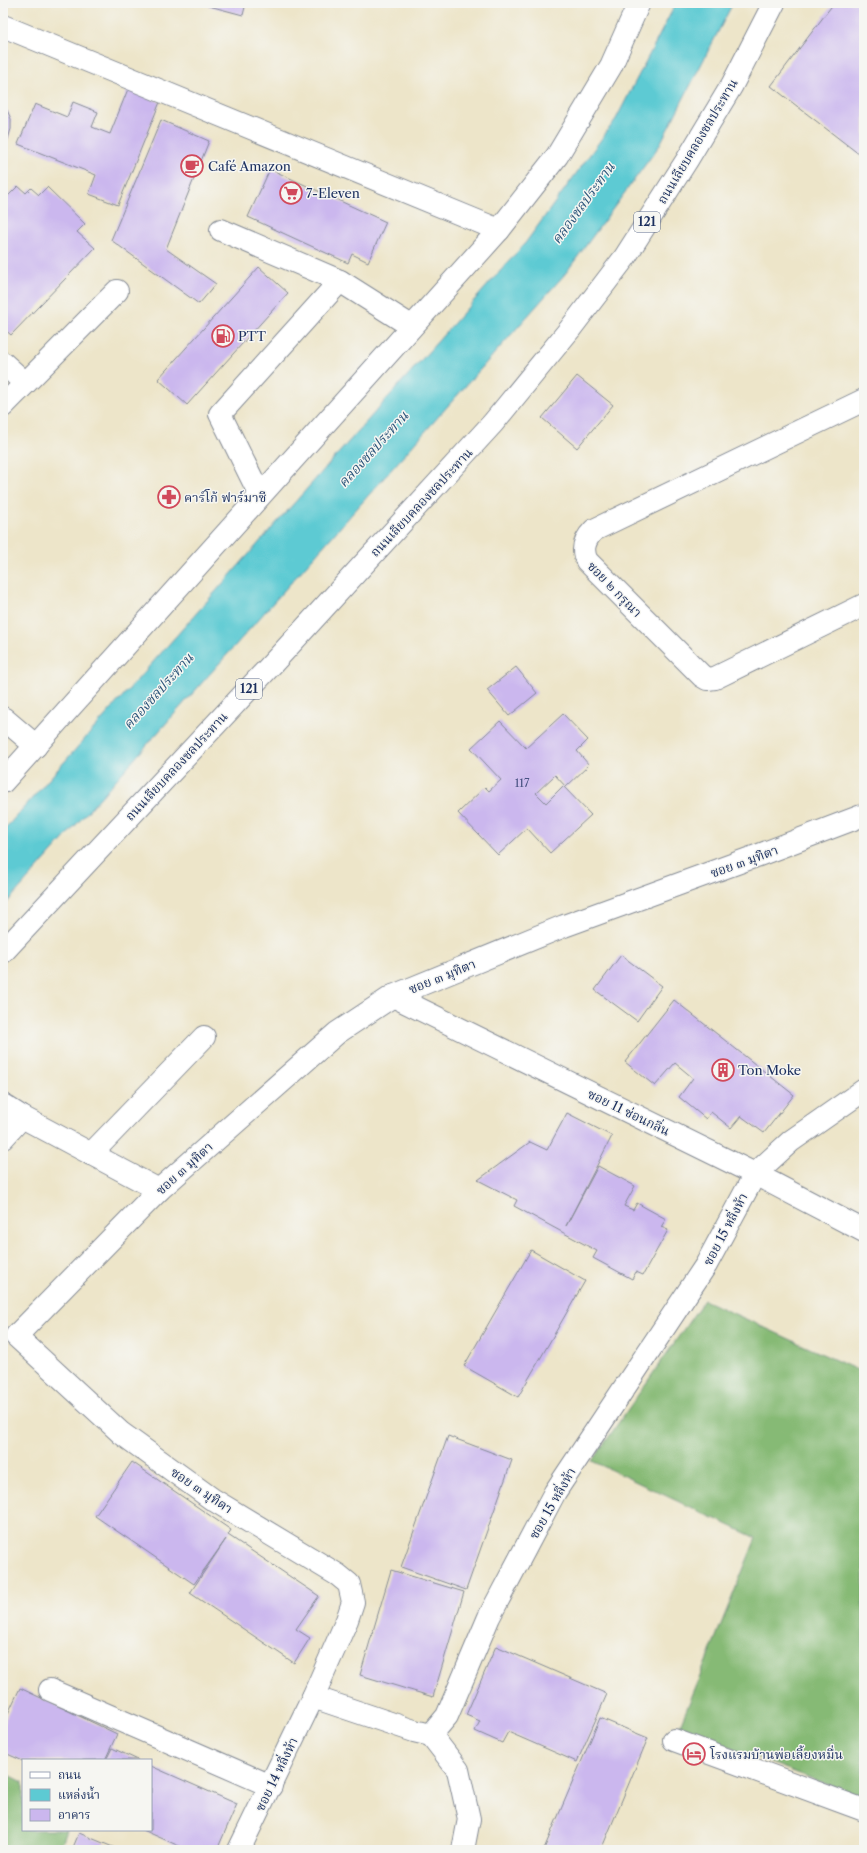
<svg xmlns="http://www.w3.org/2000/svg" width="867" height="1853" font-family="'Libre Caslon Text','Noto Serif Thai',serif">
<rect width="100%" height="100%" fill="#f6f6f2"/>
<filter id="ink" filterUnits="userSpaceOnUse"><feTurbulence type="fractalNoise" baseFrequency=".025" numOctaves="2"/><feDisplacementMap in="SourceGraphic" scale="8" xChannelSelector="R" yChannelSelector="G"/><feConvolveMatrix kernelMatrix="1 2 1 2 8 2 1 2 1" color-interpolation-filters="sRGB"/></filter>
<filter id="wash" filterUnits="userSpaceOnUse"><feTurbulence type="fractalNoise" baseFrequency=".012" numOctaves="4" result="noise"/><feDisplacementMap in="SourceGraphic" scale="16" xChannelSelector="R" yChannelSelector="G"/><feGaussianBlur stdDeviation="0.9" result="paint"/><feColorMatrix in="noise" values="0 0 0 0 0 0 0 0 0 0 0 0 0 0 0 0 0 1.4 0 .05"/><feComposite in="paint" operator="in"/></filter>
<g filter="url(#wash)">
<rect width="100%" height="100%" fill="#ede5c9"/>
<!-- forest -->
<g fill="#86ba75" stroke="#50746a">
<path d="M704,1300L864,1373L863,1798L679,1728L756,1538L592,1461Z"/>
<path d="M3,1772L23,1782V1830H67L60,1850H3Z"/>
</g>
<!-- water -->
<path fill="#5dcad3" stroke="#3c7c98" d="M676,3H733L659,146L565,274L3,907V831L526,242L616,119Z"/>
<g id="blocks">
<!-- building -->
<g fill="#cbb7ee">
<path d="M198,3H246L243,15Z"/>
<path d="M834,3H864V158L771,86Z"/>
<path d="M128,89L160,102L118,205L89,194L96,175L18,144L35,104L67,117L73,102L98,112L92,127L110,134Z"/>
<path d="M3,106L7,110L11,119V129L8,139L3,146Z"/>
<path d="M161,120L209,141L166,249L216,284L199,304L111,240Z"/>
<path d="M270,169L386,222L368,262L352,254L348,263L248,217Z"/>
<path d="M18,186L26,193L31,188L39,195L47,187L85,224L77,232L95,248L11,335L3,328V201Z"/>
<path d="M259,267L288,293L187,405L158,379Z"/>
<path d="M577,376L613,405L577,448L542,418Z"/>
<path d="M516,667L537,693L509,716L487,690Z"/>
<path d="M563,714L588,740L577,751L589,765L566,787L555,775L536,793L546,803L563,786L591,815L550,853L527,828L498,855L458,813L485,787L489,791L501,780L471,748L500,721L526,748Z"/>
<path d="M621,955L662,986L637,1021L595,990Z"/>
<path d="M674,1000L794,1095L764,1133L741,1116L731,1128L711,1112L706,1119L679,1097L693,1078L675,1063L655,1086L625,1062Z"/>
<path d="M567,1113L612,1136L566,1226L598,1166L635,1186L624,1206L633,1210L637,1203L666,1219L661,1227L668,1230L643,1275L636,1272L632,1279L593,1258L597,1251L514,1206L517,1200L478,1180L530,1142L547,1150Z"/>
<path d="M531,1250L585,1281L518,1397L464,1366Z"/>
<path d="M448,1436L512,1460L466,1590L401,1567Z"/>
<path d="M132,1462L231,1530L228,1535L319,1596L296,1629L310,1638L294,1663L190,1593L226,1539L194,1584L95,1516Z"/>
<path d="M391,1570L464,1592L433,1697L360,1675Z"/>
<path d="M496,1646L607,1694L577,1762L508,1732L502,1743L475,1731L480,1721L466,1715Z"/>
<path d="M20,1688L117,1734L105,1760L23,1761L3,1752V1724Z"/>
<path d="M600,1718L648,1738L601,1850H547L544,1849Z"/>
<path d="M112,1748L138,1760H106Z"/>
<path d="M151,1766L237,1804L217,1850H188L143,1830H151Z"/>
<path d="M79,1833L120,1850H72Z"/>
</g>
</g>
</g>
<g filter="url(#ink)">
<use href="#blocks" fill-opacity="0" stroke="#848a94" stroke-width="1"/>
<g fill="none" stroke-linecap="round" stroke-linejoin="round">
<!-- minor casing -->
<g stroke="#848a94" stroke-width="24">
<g id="minor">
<path d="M3,26L499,230"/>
<path d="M221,230L340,281"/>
<path d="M3,363L25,383"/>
<path d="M864,400L594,530C585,539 581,549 587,561L702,676L707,679L715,678L864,605"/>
<path d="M3,406L117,291"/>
<path d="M260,495L220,414L340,281L411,326"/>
<path d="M3,718L36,746"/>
<path d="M393,996L755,1174L864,1231"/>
<path d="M3,1105L22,1117L159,1190"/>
<path d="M3,1138L22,1117"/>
<path d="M91,1154L204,1037"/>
<path d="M50,1690L271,1786"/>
<path d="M313,1697L414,1731L431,1735L447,1716L489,1617L555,1492L706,1265L755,1174L791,1141L864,1090"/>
<path d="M431,1735L458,1770L469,1819L463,1850"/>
<path d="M674,1740L864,1810"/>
<path d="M239,1850L313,1697L347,1620L353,1602L349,1584L338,1575L212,1499L121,1433L16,1336L159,1190L337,1033L393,996L564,926L759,855L864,815"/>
</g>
</g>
<!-- major casing -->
<g stroke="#848a94" stroke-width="24">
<g id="major">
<path d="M3,782L499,230L557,156L611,66L639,3"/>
<path d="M3,952L274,662L493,423L570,329L625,257L687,160L732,85L774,3"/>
</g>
</g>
<!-- minor -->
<use href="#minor" stroke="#fff" stroke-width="22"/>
<!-- major -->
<use href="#major" stroke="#fff" stroke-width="22"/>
</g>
</g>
<!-- icons -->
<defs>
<g id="cafe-ring" transform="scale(1.15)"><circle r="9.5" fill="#f6f6f2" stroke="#d1495b" stroke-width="1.5"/><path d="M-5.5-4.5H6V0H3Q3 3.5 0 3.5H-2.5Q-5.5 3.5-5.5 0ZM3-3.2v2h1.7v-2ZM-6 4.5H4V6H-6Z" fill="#d1495b"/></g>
<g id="supermarket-ring" transform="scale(1.15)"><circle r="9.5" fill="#f6f6f2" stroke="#d1495b" stroke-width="1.5"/><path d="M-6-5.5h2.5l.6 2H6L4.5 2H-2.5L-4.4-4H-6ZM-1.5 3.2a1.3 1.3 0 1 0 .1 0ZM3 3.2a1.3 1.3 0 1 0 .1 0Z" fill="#d1495b"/></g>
<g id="fuel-ring" transform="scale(1.15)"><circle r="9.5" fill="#f6f6f2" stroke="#d1495b" stroke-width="1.5"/><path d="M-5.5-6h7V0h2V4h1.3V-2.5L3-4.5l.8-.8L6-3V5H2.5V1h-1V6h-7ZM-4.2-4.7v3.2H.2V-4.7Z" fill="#d1495b"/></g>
<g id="pharmacy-ring" transform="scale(1.15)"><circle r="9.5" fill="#f6f6f2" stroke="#d1495b" stroke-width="1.5"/><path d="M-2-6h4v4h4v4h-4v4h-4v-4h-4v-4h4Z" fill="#d1495b"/></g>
<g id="building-ring" transform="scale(1.15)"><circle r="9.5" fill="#f6f6f2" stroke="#d1495b" stroke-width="1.5"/><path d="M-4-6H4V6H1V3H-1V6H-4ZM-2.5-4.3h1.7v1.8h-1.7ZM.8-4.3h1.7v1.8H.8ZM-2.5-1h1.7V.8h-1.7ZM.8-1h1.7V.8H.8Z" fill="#d1495b"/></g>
<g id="hotel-ring" transform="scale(1.15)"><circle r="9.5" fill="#f6f6f2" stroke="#d1495b" stroke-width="1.5"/><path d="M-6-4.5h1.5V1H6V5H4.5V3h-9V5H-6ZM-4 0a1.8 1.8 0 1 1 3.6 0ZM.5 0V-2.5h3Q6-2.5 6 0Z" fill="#d1495b"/></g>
</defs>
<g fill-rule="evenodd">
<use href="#cafe-ring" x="192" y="166"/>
<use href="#supermarket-ring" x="291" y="193"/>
<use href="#fuel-ring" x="223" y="336"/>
<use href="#pharmacy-ring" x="169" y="497"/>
<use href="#building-ring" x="723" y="1070"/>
<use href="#hotel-ring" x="694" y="1754"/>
</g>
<g text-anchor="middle" stroke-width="3" stroke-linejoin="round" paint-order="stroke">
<!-- number labels -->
<g font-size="11" fill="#475182">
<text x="522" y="787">117</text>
</g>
<!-- shield labels -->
<g fill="#f6f6f2" stroke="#5d6b8a" stroke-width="1">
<rect x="634" y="212" width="26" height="20" rx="3"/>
<rect x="236" y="679" width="26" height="20" rx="3"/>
</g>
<g font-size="12" font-weight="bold" fill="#1b2f5e">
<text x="647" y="226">121</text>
<text x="249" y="693">121</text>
</g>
<!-- street labels -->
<g font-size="13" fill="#1b2f5e" stroke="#f6f6f2">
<text transform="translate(697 141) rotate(-59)" y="5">ถนนเลียบคลองชลประทาน</text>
<text transform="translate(421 502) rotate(-47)" y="5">ถนนเลียบคลองชลประทาน</text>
<text transform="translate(615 589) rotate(46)" y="5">ซอย ๒ กรุณา</text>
<text transform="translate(176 766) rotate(-47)" y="5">ถนนเลียบคลองชลประทาน</text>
<text transform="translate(744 861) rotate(-20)" y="5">ซอย ๓ มุทิตา</text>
<text transform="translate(442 976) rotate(-22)" y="5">ซอย ๓ มุทิตา</text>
<text transform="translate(629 1112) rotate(26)" y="5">ซอย 11 ซ่อนกลิ่น</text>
<text transform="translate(184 1168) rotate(-42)" y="5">ซอย ๓ มุทิตา</text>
<text transform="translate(725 1229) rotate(-62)" y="5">ซอย 15 หลิ่งห้า</text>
<text transform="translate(202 1490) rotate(34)" y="5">ซอย ๓ มุทิตา</text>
<text transform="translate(552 1503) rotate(-60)" y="5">ซอย 15 หลิ่งห้า</text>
<text transform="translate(276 1774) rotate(-64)" y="5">ซอย 14 หลิ่งห้า</text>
</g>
<!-- poi labels -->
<g font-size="13" fill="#1b2f5e" stroke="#f6f6f2" text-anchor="start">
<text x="208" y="171">Café Amazon</text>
<text x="306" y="198">7-Eleven</text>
<text x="238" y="341">PTT</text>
<text x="184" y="502">คาร์โก้ ฟาร์มาซี</text>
<text x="738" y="1075">Ton Moke</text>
<text x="710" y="1759">โรงแรมบ้านพ่อเลี้ยงหมื่น</text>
</g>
<!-- water labels -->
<g font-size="14" font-style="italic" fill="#2c567b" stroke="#f6f6f2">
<text transform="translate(583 203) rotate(-54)" y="5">คลองชลประทาน</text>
<text transform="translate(373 449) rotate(-48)" y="5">คลองชลประทาน</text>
<text transform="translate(158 691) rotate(-48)" y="5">คลองชลประทาน</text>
</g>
</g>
<!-- margin -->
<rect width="867" height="1853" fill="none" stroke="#f6f6f2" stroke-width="16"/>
<!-- legend -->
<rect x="22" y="1759" width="130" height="72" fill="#f6f6f2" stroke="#9ea6b7"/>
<rect x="30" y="1772" width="20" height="6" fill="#ffffff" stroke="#9ea6b7"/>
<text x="58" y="1779" font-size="12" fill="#1b2f5e">ถนน</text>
<rect x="30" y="1789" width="20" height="12" fill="#5dcad3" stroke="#9ea6b7"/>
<text x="58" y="1799" font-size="12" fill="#1b2f5e">แหล่งน้ำ</text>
<rect x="30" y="1809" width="20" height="12" fill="#cbb7ee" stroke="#9ea6b7"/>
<text x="58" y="1819" font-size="12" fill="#1b2f5e">อาคาร</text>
</svg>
